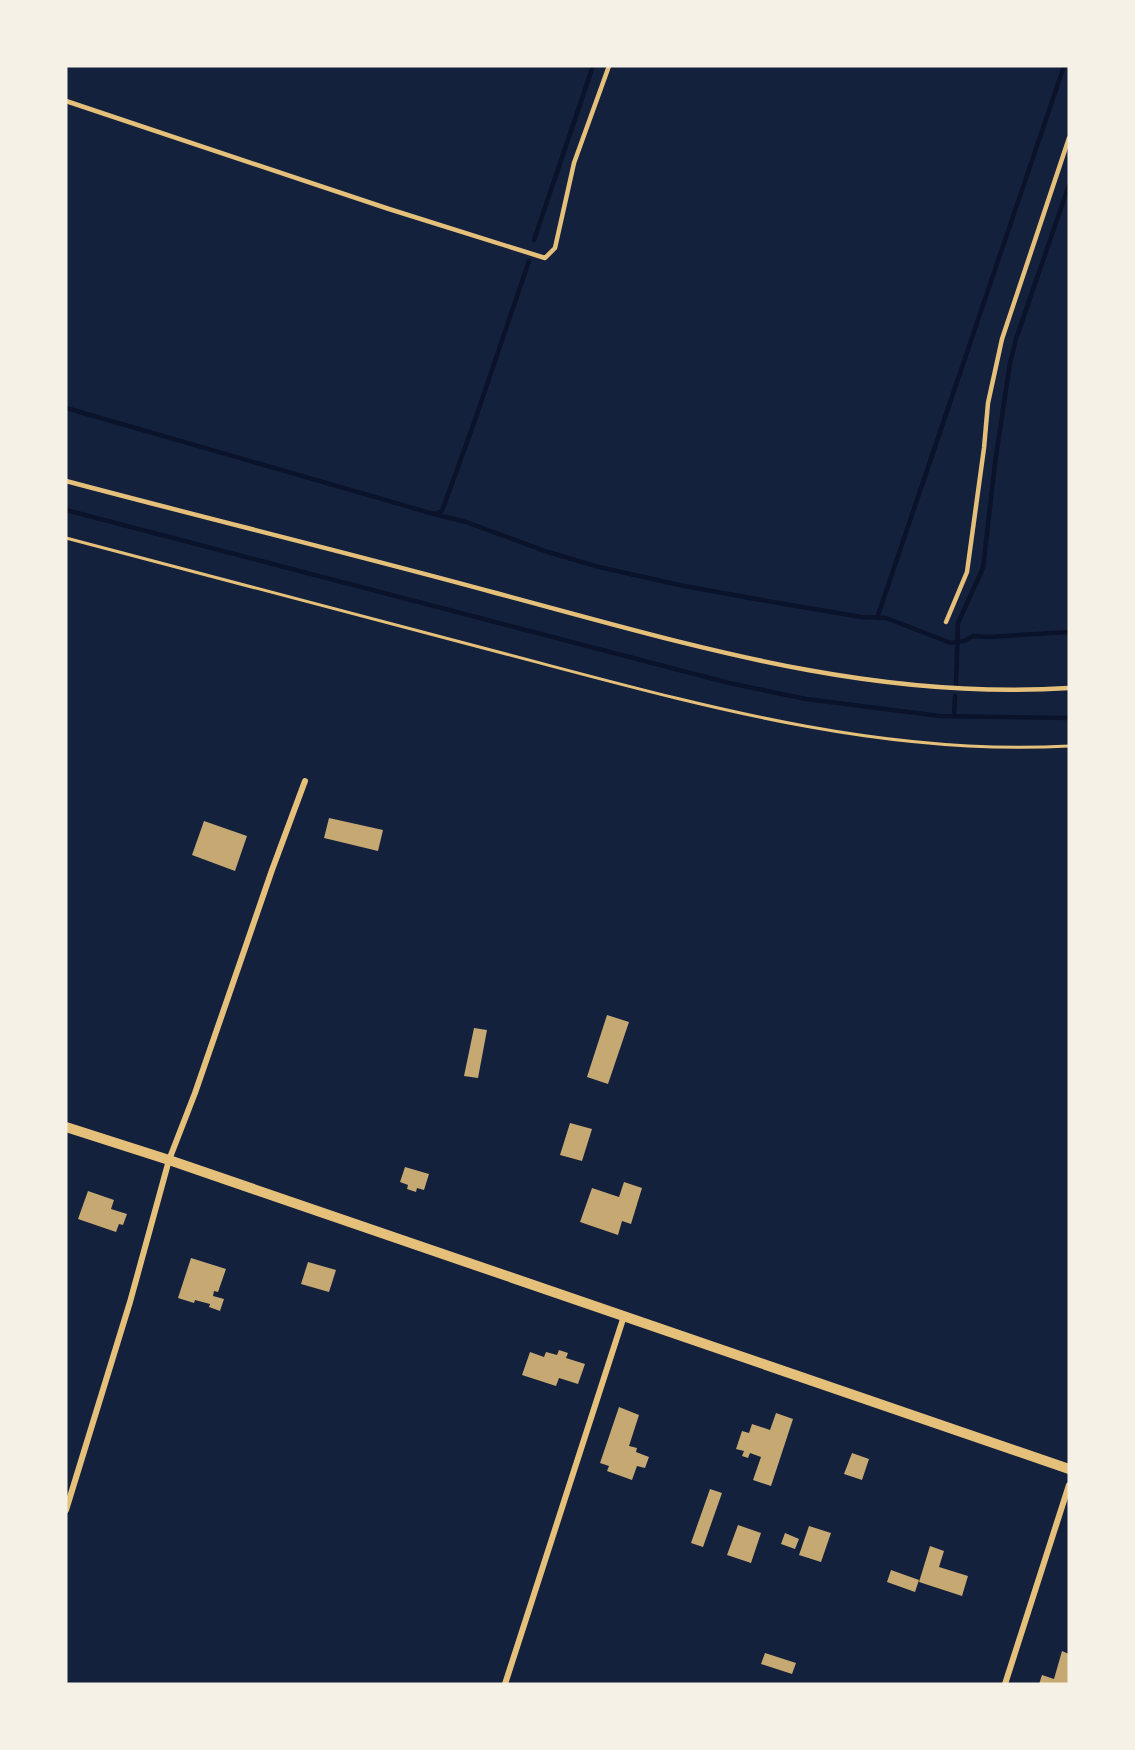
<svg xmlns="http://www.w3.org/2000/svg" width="1135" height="1750" font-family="Quicksand,sans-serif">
<rect width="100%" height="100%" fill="#14213d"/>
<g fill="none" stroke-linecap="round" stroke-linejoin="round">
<!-- stream -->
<g stroke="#0b132b" stroke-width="4.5">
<path d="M534,240L593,66"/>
<path d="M66,408L434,514L442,511L475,420L529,261"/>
<path d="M66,510L729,683L806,699L940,716L1069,718"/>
<path d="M434,514L466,522L548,552L599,567L684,586L773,602L861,617L886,618L951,643L964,641L973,636L989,637L1069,632"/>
<path d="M877,618L1064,66"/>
<path d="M956,684L958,623L983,568L995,463L1010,363L1016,339L1069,185"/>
<path d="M954,716L955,696"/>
</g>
</g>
<!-- building -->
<g fill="#c6a872">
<path d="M329,818L383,830L378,851L324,838Z"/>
<path d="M204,821L247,836L235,871L192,855Z"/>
<path d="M607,1015L629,1022L608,1084L587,1077Z"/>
<path d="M474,1028L487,1030L478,1078L464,1076Z"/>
<path d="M570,1123L592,1129L582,1161L560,1155Z"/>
<path d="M405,1167L429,1174L424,1190L417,1188L416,1192L407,1189L408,1185L400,1182Z"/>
<path d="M624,1182L642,1188L631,1224L622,1221L618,1235L580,1222L592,1188L619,1197Z"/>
<path d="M88,1191L114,1200L111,1209L127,1214L123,1225L119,1224L116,1232L78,1219Z"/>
<path d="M191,1258L226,1269L218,1292L214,1291L213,1296L224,1299L220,1311L209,1307L210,1304L195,1300L194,1303L178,1298Z"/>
<path d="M308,1262L336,1270L329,1292L301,1284Z"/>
<path d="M559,1350L568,1353L566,1358L585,1364L578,1384L559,1378L556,1386L522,1375L530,1352L544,1357L546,1352L557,1355Z"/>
<path d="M619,1407L639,1415L629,1446L637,1448L636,1452L649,1457L645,1468L637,1466L632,1480L607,1471L609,1466L600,1463Z"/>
<path d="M776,1413L793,1419L771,1486L753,1480L761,1457L750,1453L748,1458L742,1456L744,1451L736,1449L742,1431L749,1433L752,1424L770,1430Z"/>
<path d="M852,1453L869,1459L862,1480L844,1474Z"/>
<path d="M710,1489L722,1493L703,1547L691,1543Z"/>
<path d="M738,1525L761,1533L751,1563L727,1555Z"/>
<path d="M809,1526L831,1533L821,1562L799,1555Z"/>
<path d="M785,1533L799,1539L795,1549L781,1544Z"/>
<path d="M930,1546L944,1551L939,1567L968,1576L962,1596L919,1582Z"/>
<path d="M891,1570L919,1580L915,1592L887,1582Z"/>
<path d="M1062,1651L1069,1654V1684H1039L1042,1675L1054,1679Z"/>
<path d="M765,1653L796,1663L792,1674L761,1664Z"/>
</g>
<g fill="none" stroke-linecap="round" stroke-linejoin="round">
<!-- path -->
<path stroke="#e5c07b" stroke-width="3" d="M66,538C212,577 359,615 506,654C689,702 877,757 1069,746"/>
<!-- service -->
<g stroke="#e5c07b" stroke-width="4.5">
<path d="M66,101L389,209L545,258L555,248L574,163L609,66"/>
<path d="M66,481C209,519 353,554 496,593C687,644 869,701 1069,688"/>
<path d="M946,622L967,572L984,448L988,403L1002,339L1069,138"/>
</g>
<!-- minor -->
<g stroke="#e5c07b" stroke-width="6">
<path d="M66,1510L130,1302L169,1160L195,1093L272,870L305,781"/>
<path d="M505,1684L624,1316"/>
<path d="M1005,1684L1069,1485"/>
</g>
<!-- tertiary -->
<path stroke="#e5c07b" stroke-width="10" d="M66,1127L169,1160L1069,1469"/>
</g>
<!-- border -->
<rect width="1135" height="1750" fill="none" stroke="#f6f1e7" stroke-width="135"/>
</svg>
